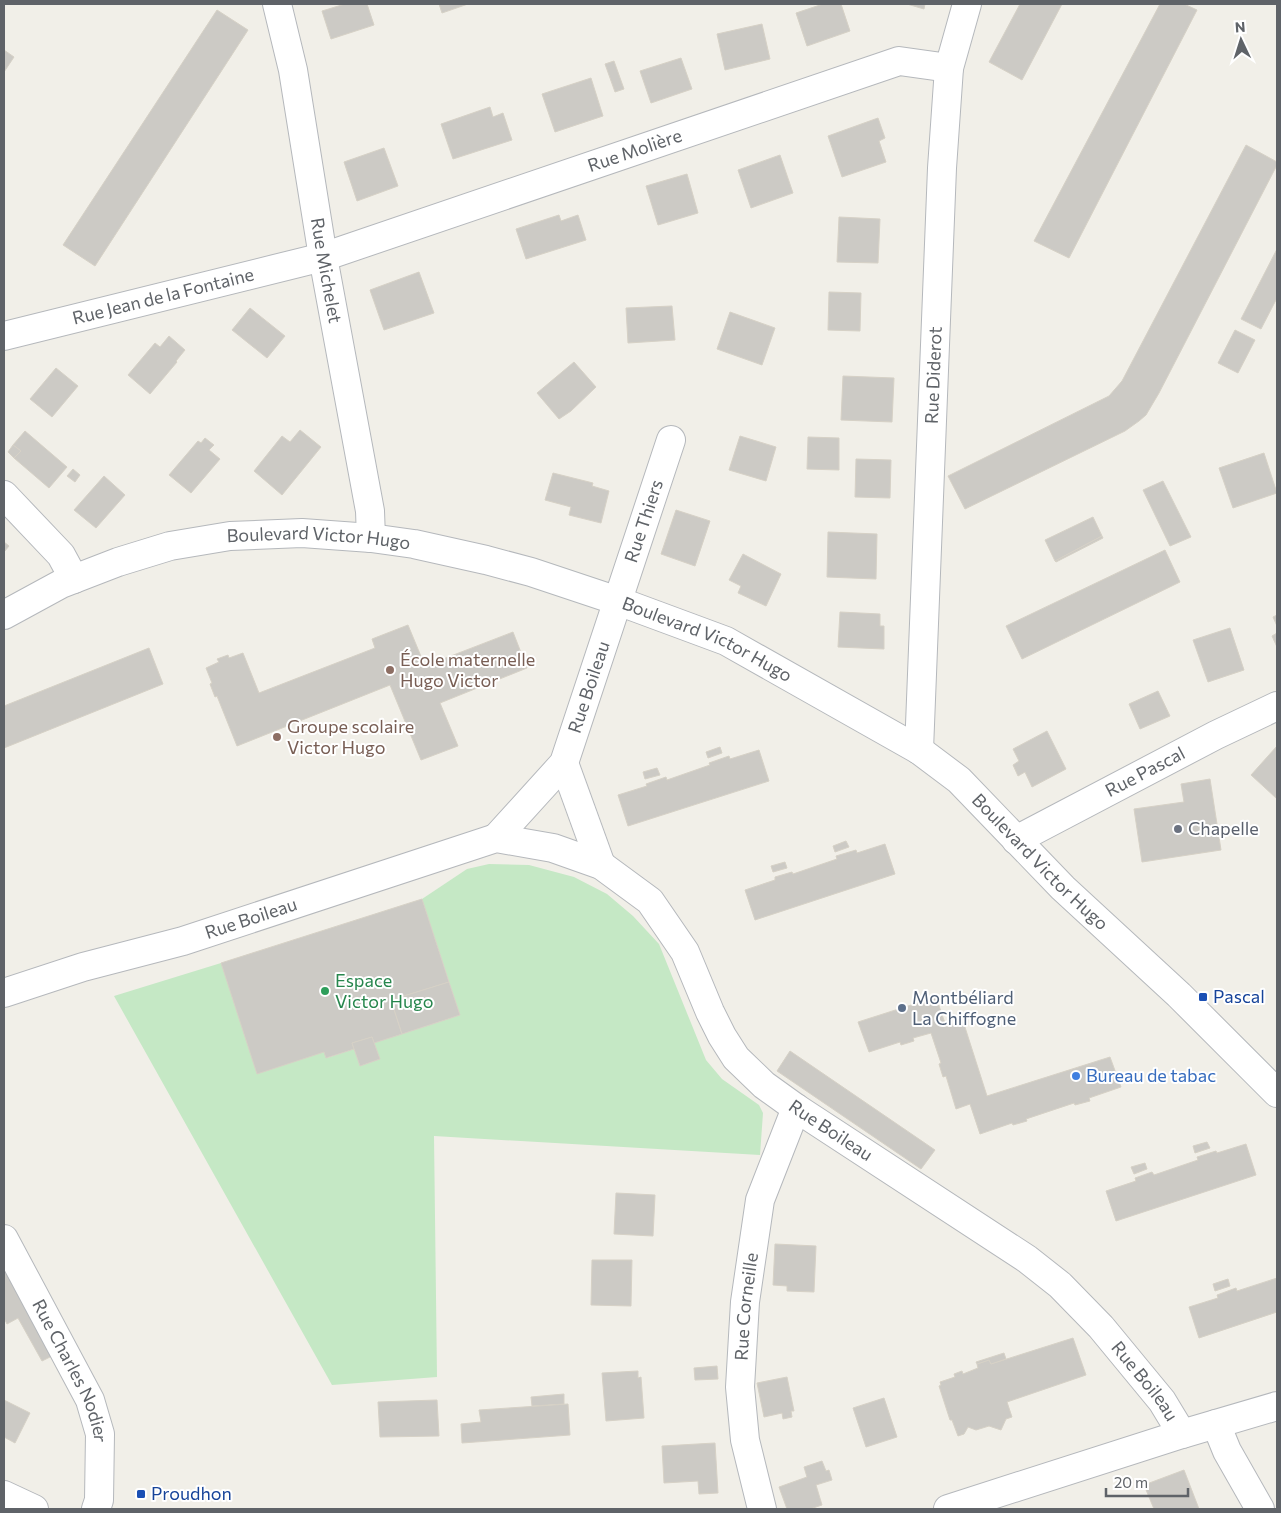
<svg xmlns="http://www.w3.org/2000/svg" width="1281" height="1513" font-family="Commissioner,sans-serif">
<rect width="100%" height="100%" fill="#f1efe8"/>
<!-- green -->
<path fill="#c5e8c5" d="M489,864L529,865L574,877L607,894L633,916L659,944L706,1060L722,1079L759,1105L763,1113L760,1155L434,1136L437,1377L332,1385L114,996L221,963L324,1052L327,1058L354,1049L360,1066L380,1059L374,1043L460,1015L422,899L467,869Z"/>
<!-- building -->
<g fill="#cccac5" stroke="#d6d1c6">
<path d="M345,4H367L374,25L331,39L322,11Z"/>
<path d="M439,4H468L442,13Z"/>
<path d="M823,4H841L850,31L807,46L796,13Z"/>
<path d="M907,4H925L924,9Z"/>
<path d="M1020,4H1062L1022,80L989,62Z"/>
<path d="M1160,4H1184L1197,10L1069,258L1034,241Z"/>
<path d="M217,10L248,30L95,266L63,245Z"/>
<path d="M762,24L770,59L725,70L717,34Z"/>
<path d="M4,50L14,57L4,72Z"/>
<path d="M681,58L692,89L651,103L640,71Z"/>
<path d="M614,61L624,89L615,92L605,64Z"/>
<path d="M591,78L603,116L555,132L542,94Z"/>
<path d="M490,107L493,117L503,113L512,140L453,159L441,124Z"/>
<path d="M878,118L885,138L879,141L886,162L842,177L828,136Z"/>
<path d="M1246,145L1277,162V165L1159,393L1146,415L1139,421L1125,431L965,509L948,476L1109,396L1122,381Z"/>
<path d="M384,148L398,186L357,201L344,162Z"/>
<path d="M780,155L793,193L751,208L738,170Z"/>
<path d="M687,174L698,213L658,225L646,186Z"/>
<path d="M559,215L561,221L578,215L586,240L526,259L516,229Z"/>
<path d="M839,217L880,219L878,263L837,262Z"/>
<path d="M1277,249V298L1261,329L1241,319Z"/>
<path d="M419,272L434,313L384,330L370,290Z"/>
<path d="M829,292L861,293L860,331L828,330Z"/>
<path d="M672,306L675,340L628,343L626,308Z"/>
<path d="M250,308L285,336L267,358L232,330Z"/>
<path d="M730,312L775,328L762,365L717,349Z"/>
<path d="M1235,330L1255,340L1238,373L1218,363Z"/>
<path d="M169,336L185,350L176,361L177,362L150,394L128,375L155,343L160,347Z"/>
<path d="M574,362L596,387L571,411L559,419L537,393Z"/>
<path d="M56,368L78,386L52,417L30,399Z"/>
<path d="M843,376L894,378L892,422L841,420Z"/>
<path d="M300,430L321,447L282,495L254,471L282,436L290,442Z"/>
<path d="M25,431L67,467L49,488L14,458L21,451L13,445Z"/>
<path d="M740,436L776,447L766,481L729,470Z"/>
<path d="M808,437L839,438V470L807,469Z"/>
<path d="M205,438L214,445L209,450L220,459L191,493L169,475L198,441L201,443Z"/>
<path d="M13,445L21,451L14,458L8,452Z"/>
<path d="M1264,453L1277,493L1233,508L1219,468Z"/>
<path d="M856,459L891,460L890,498L855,497Z"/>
<path d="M73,469L80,475L75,482L67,476Z"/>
<path d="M553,473L593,483L592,486L609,491L601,523L569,515L571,507L545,500Z"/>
<path d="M104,476L125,495L96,528L74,510Z"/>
<path d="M1163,481L1191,537L1170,546L1143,490Z"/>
<path d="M676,510L710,521L695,566L661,554Z"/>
<path d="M1093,517L1102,536L1055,561L1045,540Z"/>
<path d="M828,532L877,534L876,579L827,577Z"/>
<path d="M1102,536L1103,538L1056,562L1055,561Z"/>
<path d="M4,542L9,546L4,552Z"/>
<path d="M1165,550L1180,582L1022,659L1006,626Z"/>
<path d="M743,554L781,574L766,606L738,593L741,586L729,580Z"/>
<path d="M840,612L880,614V626H884V649L838,647Z"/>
<path d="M1277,615V626L1273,617Z"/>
<path d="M408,625L425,666L513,632L527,668L440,703L458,746L421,760L390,685L237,746L217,696L215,697L210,684L212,683L206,668L219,662L217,659L228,655L229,658L243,653L259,693L375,648L372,639Z"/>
<path d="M1230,628L1244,670L1208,682L1193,640Z"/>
<path d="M1277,633V647L1272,636Z"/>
<path d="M149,648L163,684L4,748V706Z"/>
<path d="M1158,691L1170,716L1140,729L1129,704Z"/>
<path d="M1047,731L1066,769L1032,787L1025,772L1018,776L1013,765L1019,761L1013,749Z"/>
<path d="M1277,746V797L1276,798L1251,775Z"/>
<path d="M720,747L722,753L708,758L706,752Z"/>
<path d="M759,750L769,781L628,826L618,795L647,786L646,784L666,777L667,780L710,765L709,763L729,756L730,759Z"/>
<path d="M657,768L660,775L645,779L643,772Z"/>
<path d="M1210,779L1221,850L1142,862L1134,809L1184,802L1181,784Z"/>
<path d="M846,841L849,847L835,852L833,846Z"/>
<path d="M885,844L895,874L755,920L745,890L775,880V877L792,872L793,874L837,859L836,856L856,850L857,853Z"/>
<path d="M785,862L787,868L773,872L771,866Z"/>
<path d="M422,899L449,982L391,1000L402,1034L374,1043L372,1037L352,1043L354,1049L326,1058L324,1052L257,1074L221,963Z"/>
<path d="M449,982L460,1015L402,1034L391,1000Z"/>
<path d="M936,997L946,1026L963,1021L987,1096L1110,1057L1121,1087L1089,1098L1090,1101L1075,1105L1074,1103L1026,1119L1027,1121L1013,1125L1012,1123L980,1134L970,1104L956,1109L946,1076L943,1077L939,1064L941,1063L931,1033L913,1038L914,1041L901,1045L900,1042L869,1052L858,1022Z"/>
<path d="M372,1037L380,1059L360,1066L352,1043Z"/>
<path d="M790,1051L935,1150L921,1169L777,1071Z"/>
<path d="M1207,1142L1210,1148L1195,1153L1193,1146Z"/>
<path d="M1246,1144L1256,1175L1116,1221L1106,1191L1136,1181L1135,1178L1152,1172L1154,1175L1198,1160L1197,1157L1216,1151L1217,1153Z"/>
<path d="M1145,1163L1147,1169L1134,1174L1131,1167Z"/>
<path d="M616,1193L655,1195L653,1236L614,1234Z"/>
<path d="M775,1244L816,1246L814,1292L787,1291V1286L773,1285Z"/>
<path d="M592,1260H632L631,1306L591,1305Z"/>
<path d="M4,1269L52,1356L42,1361L18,1318L7,1324L4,1318Z"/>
<path d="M1277,1278V1312L1199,1338L1189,1307L1218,1298L1217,1295L1236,1288L1237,1291Z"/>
<path d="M1228,1279L1230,1286L1215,1291L1213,1284Z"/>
<path d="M1073,1338L1086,1375L1007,1402L1012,1417L1006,1419L1001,1430L989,1426L976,1430L968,1427L964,1434L958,1436L952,1420H950L939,1386L941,1385L940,1382L955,1377L954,1374L962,1371L963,1374L978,1368L977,1364L989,1360L991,1364Z"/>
<path d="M1004,1353L1006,1359L991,1364L989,1360L977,1364L976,1362Z"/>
<path d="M717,1366L718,1379L695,1380L694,1368Z"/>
<path d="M638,1371V1378L641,1377L644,1418L606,1421L602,1373Z"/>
<path d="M787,1377L794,1411H791L792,1417L783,1419L782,1413L764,1417L757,1383Z"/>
<path d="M564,1394V1404L532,1406L531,1397Z"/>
<path d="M884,1398L897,1437L866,1447L853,1408Z"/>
<path d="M4,1400L30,1413L15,1443L4,1437Z"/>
<path d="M437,1400L439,1436L380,1437L378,1402Z"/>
<path d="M568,1404L570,1435L462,1443L461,1424L481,1422L479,1410Z"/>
<path d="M715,1443L718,1493L699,1494L698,1481L664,1483L662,1446Z"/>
<path d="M822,1461L826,1471L829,1470L832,1480L816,1485L822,1505L810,1509H787L779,1487L807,1477L804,1467Z"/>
<path d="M1184,1470L1199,1509H1154L1144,1485Z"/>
</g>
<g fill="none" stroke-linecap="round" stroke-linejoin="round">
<!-- minor casing -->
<g stroke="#b5b8bc" stroke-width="30">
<g id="minor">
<path id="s1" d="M277,4L293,70L323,257L370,511L371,538"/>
<path id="s2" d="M4,336L323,257L899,61L949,68"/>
<path d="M4,495L61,555L74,579"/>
<path id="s3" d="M4,615L61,584L118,562L170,546L230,536L302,533L371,538L414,544L486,560L531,572L618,601L726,641L919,750L959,780L1063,888L1179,995L1277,1093"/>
<path id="s4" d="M919,750L942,168L949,68L967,4"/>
<path d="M564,763L601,865"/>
<path id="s5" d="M496,838L564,763L671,440"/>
<path id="s6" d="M1016,840L1216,735L1277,706"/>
<path id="s7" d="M4,993L83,967L183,941L496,838L553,848L601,865L650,901L685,952L710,1012L722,1036L736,1058L764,1085L796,1108L1027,1259L1060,1285L1101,1327L1162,1401L1182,1434"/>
<path id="s8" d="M4,1239L90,1400L100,1434L99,1500L96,1509"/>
<path d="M1216,1424L1227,1451L1260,1509"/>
<path d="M4,1495L34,1509"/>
<path id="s9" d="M762,1509L745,1440L740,1387L745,1302L760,1200L796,1108"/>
<path d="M948,1509L1182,1434L1277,1406"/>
</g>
</g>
<!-- minor -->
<use href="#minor" stroke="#fff" stroke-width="28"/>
</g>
<!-- markers -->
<g fill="#8d6e63" stroke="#fff" stroke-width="2">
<circle cx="390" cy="670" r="5"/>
<circle cx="277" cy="737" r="5"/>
</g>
<circle fill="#6b7280" stroke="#fff" stroke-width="2" cx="1178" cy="829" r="5"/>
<circle fill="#2e9e5b" stroke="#fff" stroke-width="2" cx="325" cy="991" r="5"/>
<g fill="#1a4fb4" stroke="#fff" stroke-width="2">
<rect x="1198" y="992" width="10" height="10" rx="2.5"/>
<rect x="136" y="1489" width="10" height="10" rx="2.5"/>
</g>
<circle fill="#5c6f8a" stroke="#fff" stroke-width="2" cx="902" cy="1008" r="5"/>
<circle fill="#3f7fe0" stroke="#fff" stroke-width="2" cx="1076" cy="1076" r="5"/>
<g text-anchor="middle" stroke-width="4" stroke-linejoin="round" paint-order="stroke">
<!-- street labels -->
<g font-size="18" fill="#5f6368" stroke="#fff">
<text dy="6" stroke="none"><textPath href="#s2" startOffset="658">Rue Molière</textPath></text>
<text dy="6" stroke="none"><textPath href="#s1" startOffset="271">Rue Michelet</textPath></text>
<text dy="6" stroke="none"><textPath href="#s2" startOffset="164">Rue Jean de la Fontaine</textPath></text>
<text dy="6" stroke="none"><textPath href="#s4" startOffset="375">Rue Diderot</textPath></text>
<text dy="6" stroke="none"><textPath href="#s5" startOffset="356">Rue Thiers</textPath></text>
<text dy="6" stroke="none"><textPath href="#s3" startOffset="330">Boulevard Victor Hugo</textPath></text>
<text dy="6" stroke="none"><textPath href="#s3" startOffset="735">Boulevard Victor Hugo</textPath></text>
<text dy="6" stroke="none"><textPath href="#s5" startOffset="181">Rue Boileau</textPath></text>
<text dy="6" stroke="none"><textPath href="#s6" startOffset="146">Rue Pascal</textPath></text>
<text dy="6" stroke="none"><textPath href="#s3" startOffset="1140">Boulevard Victor Hugo</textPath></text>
<text dy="6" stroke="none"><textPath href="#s7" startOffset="258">Rue Boileau</textPath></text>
<text dy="6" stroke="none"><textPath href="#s7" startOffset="985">Rue Boileau</textPath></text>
<text dy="6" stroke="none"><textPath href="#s9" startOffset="205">Rue Corneille</textPath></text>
<text dy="6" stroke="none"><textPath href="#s8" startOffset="148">Rue Charles Nodier</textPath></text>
<text dy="6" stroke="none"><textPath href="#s7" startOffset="1390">Rue Boileau</textPath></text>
</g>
<!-- education labels -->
<g font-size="18" fill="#785e54" stroke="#fff" text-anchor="start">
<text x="400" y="666">École maternelle<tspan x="400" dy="21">Hugo Victor</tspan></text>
<text x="287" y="733">Groupe scolaire<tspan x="287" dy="21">Victor Hugo</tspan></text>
</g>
<!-- worship labels -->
<g font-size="18" fill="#5b616d" stroke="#fff" text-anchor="start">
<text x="1188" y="835">Chapelle</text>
</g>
<!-- leisure labels -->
<g font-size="18" fill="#27864d" stroke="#fff" text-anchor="start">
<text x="335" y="987">Espace<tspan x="335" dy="21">Victor Hugo</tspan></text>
</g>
<!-- transit labels -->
<g font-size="18" fill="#164399" stroke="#fff" text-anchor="start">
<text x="1213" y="1003">Pascal</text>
<text x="151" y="1500">Proudhon</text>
</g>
<!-- service labels -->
<g font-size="18" fill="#4e5e75" stroke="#fff" text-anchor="start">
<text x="912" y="1004">Montbéliard<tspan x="912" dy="21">La Chiffogne</tspan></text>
</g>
<!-- shop labels -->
<g font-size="18" fill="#366cbe" stroke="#fff" text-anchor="start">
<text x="1086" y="1082">Bureau de tabac</text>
</g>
</g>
<!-- border -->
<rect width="1281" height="1513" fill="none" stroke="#5f6368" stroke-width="10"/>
<!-- north arrow -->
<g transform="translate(1241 40) rotate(356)" stroke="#ffffff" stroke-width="4" paint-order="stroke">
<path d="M0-4L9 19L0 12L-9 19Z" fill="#5f6368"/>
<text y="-8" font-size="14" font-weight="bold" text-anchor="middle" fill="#5f6368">N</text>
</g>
<!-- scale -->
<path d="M1106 1488v8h82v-8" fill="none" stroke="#5f6368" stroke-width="2.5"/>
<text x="1114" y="1488" font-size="15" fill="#5f6368" stroke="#ffffff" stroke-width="4" paint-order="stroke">20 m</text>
</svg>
